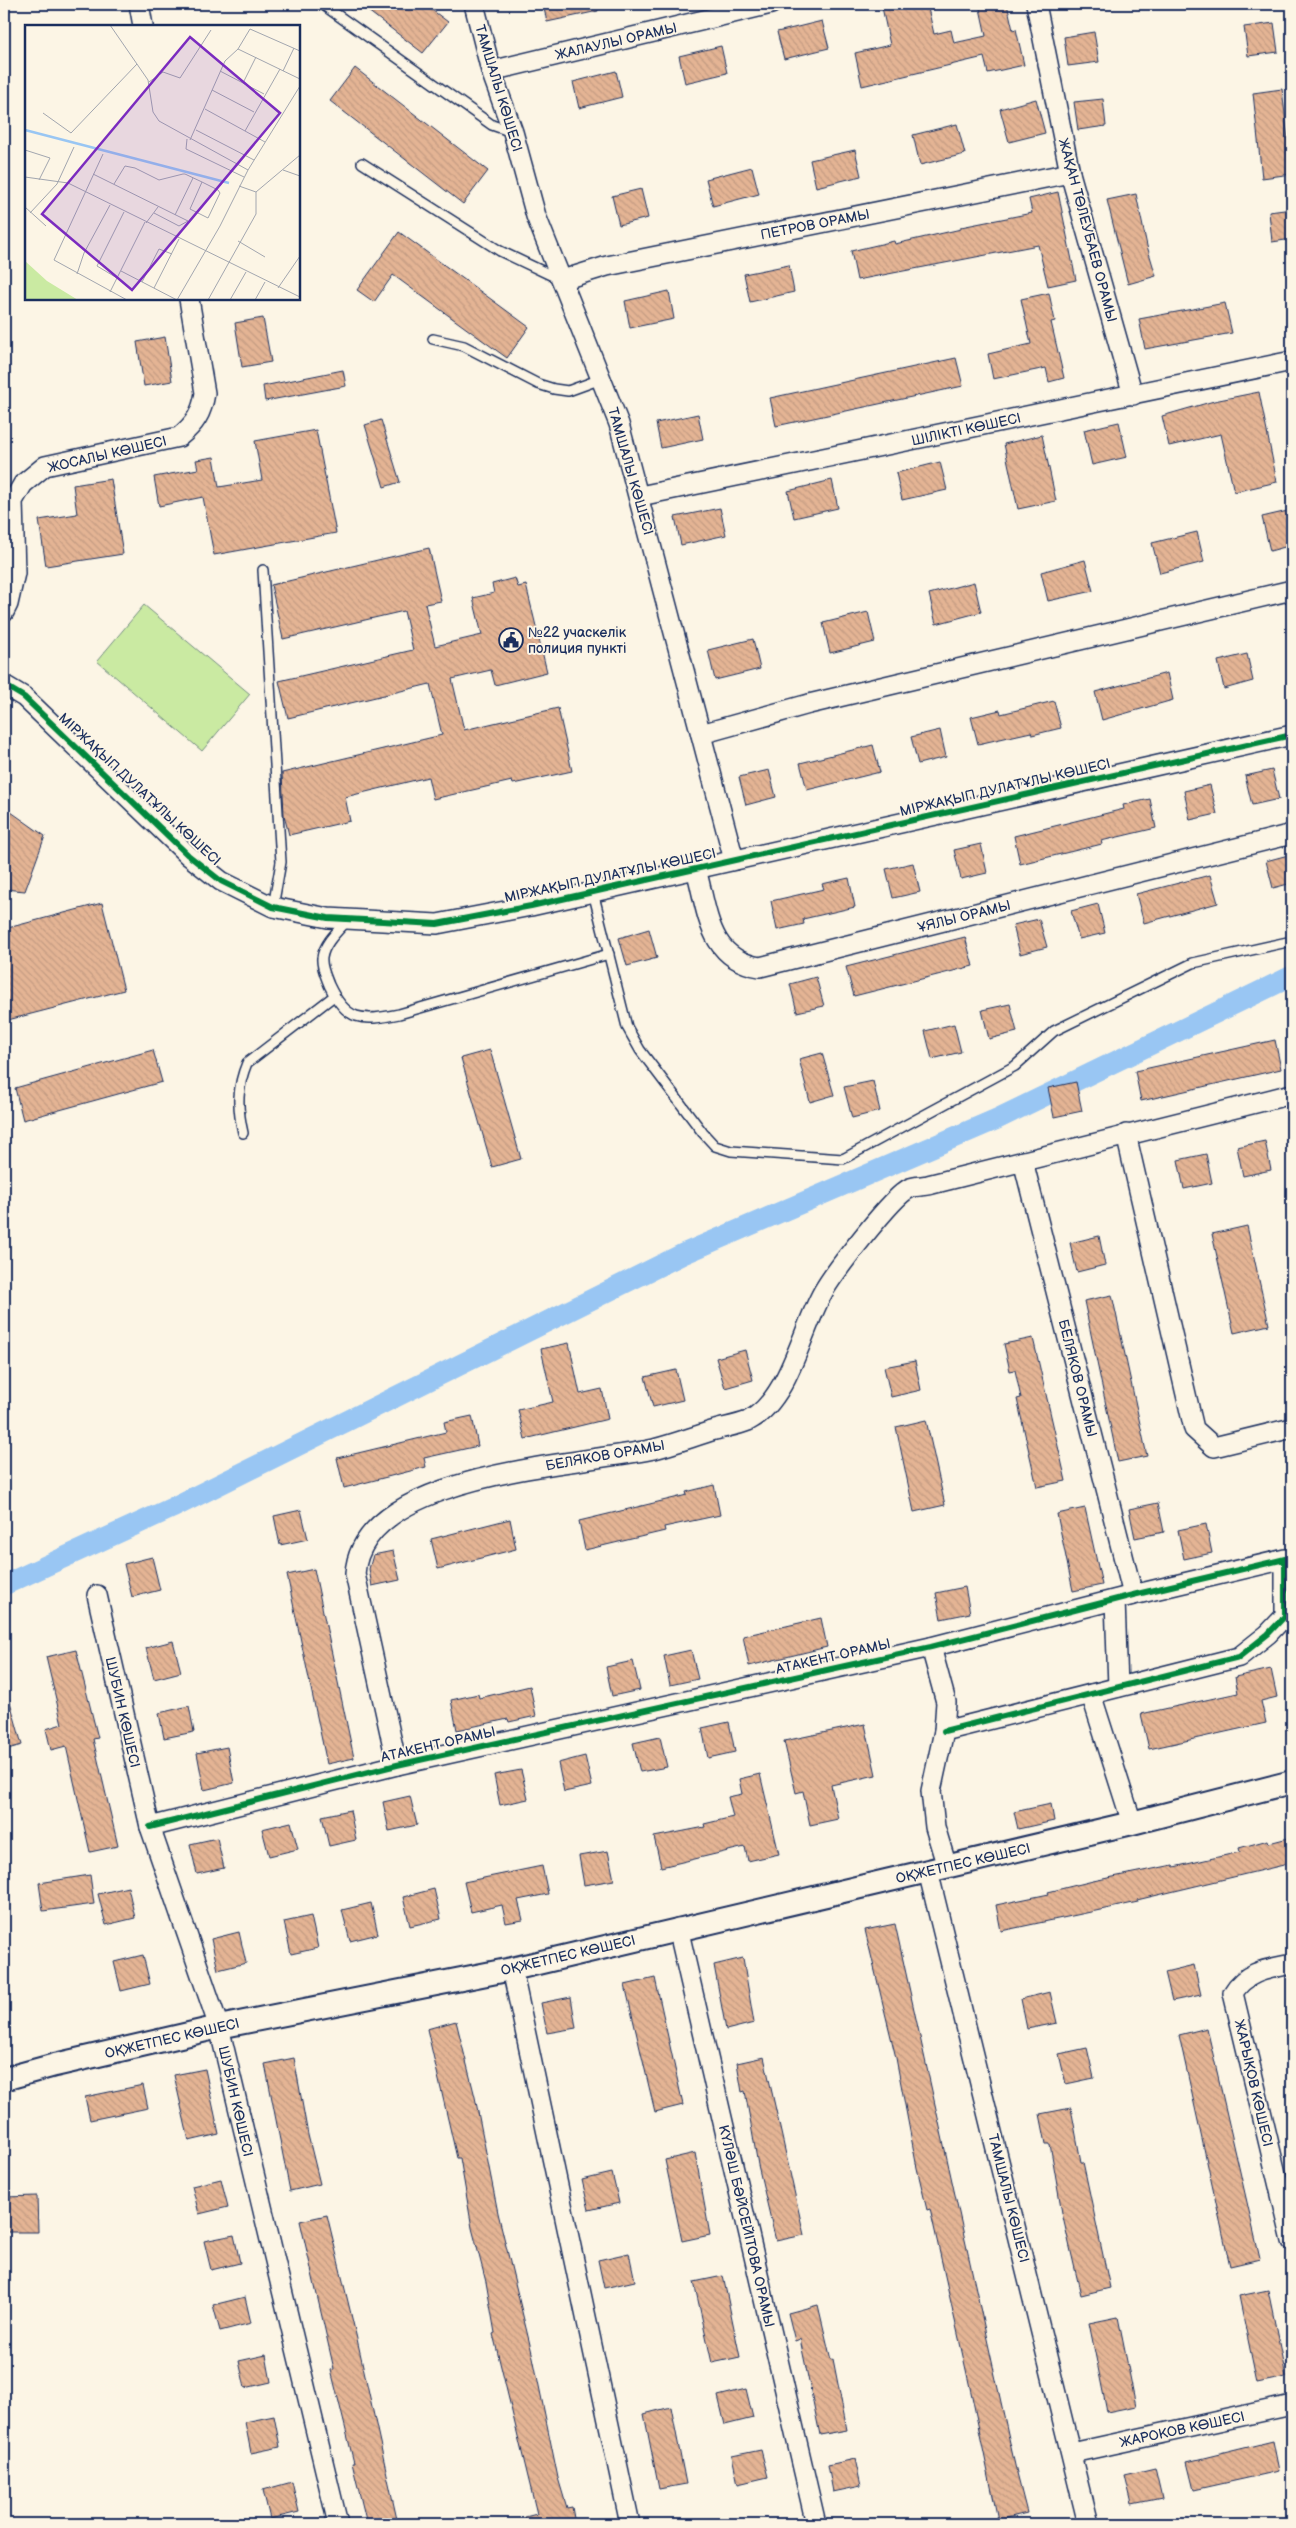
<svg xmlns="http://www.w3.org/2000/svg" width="1296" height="2528" font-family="'Balsamiq Sans',sans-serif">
<defs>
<pattern id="building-back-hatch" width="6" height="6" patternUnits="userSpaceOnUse" patternTransform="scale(1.25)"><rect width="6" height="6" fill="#e4b494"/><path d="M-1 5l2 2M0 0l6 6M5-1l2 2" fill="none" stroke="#c39b82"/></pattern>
</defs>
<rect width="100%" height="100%" fill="#fcf5e5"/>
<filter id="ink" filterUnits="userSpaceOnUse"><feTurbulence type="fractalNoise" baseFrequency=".02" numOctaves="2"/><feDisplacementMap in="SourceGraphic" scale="10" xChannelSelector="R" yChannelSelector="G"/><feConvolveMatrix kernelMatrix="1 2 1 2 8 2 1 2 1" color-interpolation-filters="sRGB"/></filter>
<g filter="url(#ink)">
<!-- grass -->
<path fill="#caeaa2" stroke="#728c80" d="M144,605L250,694L202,751L97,661Z"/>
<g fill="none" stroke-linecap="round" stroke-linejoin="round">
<!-- canal -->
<path stroke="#99c6f3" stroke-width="21" d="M4,1585L172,1508L683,1254L997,1119L1292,976"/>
</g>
<!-- building -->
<g fill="url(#building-back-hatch)" stroke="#1b2f5e">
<path d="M359,4H424L448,22L423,53Z"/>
<path d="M543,4H597L598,11L547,22Z"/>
<path d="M895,4H927L934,34L951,30L954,43L986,36L979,4H1007L1013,30L1016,29L1024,65L988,73L984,57L862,86L855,53L890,45L882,7Z"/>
<path d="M822,21L829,48L784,59L777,32Z"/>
<path d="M1274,23L1278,52L1248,56L1244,27Z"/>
<path d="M1094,32L1099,62L1068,66L1064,37Z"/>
<path d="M721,46L727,73L685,83L679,56Z"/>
<path d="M355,68L488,171L463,204L330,101Z"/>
<path d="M616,71L622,97L579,108L573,82Z"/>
<path d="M1282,89L1292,174L1262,178L1253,93Z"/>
<path d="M1036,99L1045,133L1009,142L1000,109Z"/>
<path d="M1103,99L1106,126L1078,130L1074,102Z"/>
<path d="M957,124L965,154L920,165L913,135Z"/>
<path d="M855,150L861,176L816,187L810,160Z"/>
<path d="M752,167L759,194L713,206L706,179Z"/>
<path d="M641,189L648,218L619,225L612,196Z"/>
<path d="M1058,192L1076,280L1048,286L1038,245L857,280L851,251L894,241L895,244L961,229V227L1032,213L1029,199Z"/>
<path d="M1136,194L1147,246L1156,276L1128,284L1107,200Z"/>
<path d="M1292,209V239L1272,242L1269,212Z"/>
<path d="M399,232L529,327L507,358L393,275L374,302L357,290Z"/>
<path d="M789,265L794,292L750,302L744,274Z"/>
<path d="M669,291L674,319L630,328L625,301Z"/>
<path d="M1049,293L1055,321L1051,322L1064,378L1049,382L1046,368L993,379L988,354L1031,344L1021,299Z"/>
<path d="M1225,303L1232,333L1145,349L1139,319Z"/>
<path d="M263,318L271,362L242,367L235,323Z"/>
<path d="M165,337L172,381L144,386L137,342Z"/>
<path d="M956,358L963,386L776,426L770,398Z"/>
<path d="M343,370L346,386L265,401L263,386Z"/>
<path d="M1259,392L1277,482L1234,492L1221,434L1169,446L1162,416L1214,401Z"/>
<path d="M698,414L703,439L661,448L656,423Z"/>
<path d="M381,420L400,482L384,487L365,425Z"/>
<path d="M1119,422L1127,457L1092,465L1084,430Z"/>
<path d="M316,430L336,533L214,555L203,497L159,506L154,477L198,469L196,460L214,457L219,487L262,480L255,441Z"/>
<path d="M1042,435L1056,501L1018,509L1004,444Z"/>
<path d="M940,462L947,490L902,500L896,473Z"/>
<path d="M111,479L123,554L46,566L39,520L77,514L73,485Z"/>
<path d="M832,480L838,508L794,518L788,491Z"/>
<path d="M720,508L726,535L681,545L675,517Z"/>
<path d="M1292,510V545L1270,551L1262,517Z"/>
<path d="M1197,532L1204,562L1160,573L1152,543Z"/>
<path d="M429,548L441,601L425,604L435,646L482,635L473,598L494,593L492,584L515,578L518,587L526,585L547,672L495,685L491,670L452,679L464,730L558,708L572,771L513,784L512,781L433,799L428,777L345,797L350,821L289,835L284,815L282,773L442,735L430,684L288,718L279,681L413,650L404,611L283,639L271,585Z"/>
<path d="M1085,560L1093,591L1048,601L1041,572Z"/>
<path d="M974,582L981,612L936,624L929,594Z"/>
<path d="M868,612L875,642L830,653L823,623Z"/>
<path d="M753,639L760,669L715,680L708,650Z"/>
<path d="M1247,654L1253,681L1224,689L1218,661Z"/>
<path d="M1167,673L1173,700L1102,720L1095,692Z"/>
<path d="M1054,701L1061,728L1032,735L1031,732L978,744L971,717L1000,710L1001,714Z"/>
<path d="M940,730L946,757L918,764L911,737Z"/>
<path d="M873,745L880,772L807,790L800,763Z"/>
<path d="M769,770L776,797L746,805L739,777Z"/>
<path d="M1272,770L1279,799L1252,805L1245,776Z"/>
<path d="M1210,785L1217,814L1190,820L1184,791Z"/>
<path d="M1150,799L1156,828L1101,841L1102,844L1020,864L1014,836L1124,809L1123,805Z"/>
<path d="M4,807L45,836L25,891L4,889Z"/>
<path d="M981,844L987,873L961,879L954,850Z"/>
<path d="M1292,854V883L1273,888L1266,861Z"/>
<path d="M913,863L920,892L893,898L886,869Z"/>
<path d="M1210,875L1218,903L1144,923L1136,894Z"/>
<path d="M849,878L855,907L803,919L804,924L777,930L771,901L824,889L822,884Z"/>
<path d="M102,903L124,990L4,1021V929Z"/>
<path d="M1098,904L1105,933L1079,939L1071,911Z"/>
<path d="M1039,919L1047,947L1020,954L1013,925Z"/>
<path d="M649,929L657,958L627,966L619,938Z"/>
<path d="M965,937L973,966L854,996L846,967Z"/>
<path d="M816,977L824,1006L797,1012L790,984Z"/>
<path d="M1010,1004L1017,1032L989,1039L982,1010Z"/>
<path d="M954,1024L961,1052L932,1059L925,1031Z"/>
<path d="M1275,1040L1281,1069L1141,1101L1135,1071Z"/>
<path d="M153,1050L162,1082L23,1120L15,1088Z"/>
<path d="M490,1050L521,1159L492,1167L461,1058Z"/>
<path d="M822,1053L834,1095L810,1102L799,1059Z"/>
<path d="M873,1081L880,1111L852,1118L844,1087Z"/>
<path d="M1076,1082L1082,1111L1054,1117L1048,1088Z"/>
<path d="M1265,1141L1271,1170L1243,1176L1237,1147Z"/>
<path d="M1206,1154L1212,1183L1184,1189L1178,1160Z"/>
<path d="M1247,1226L1269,1325L1234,1333L1212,1234Z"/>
<path d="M1099,1236L1105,1265L1077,1272L1070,1243Z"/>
<path d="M1112,1295L1147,1456L1118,1462L1084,1301Z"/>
<path d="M1033,1338L1066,1481L1037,1487L1017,1399L1021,1398L1015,1370L1010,1371L1004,1344Z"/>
<path d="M569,1343L580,1394L602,1389L608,1419L525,1439L518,1410L553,1402L541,1349Z"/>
<path d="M745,1350L753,1380L725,1388L716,1358Z"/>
<path d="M915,1361L921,1390L891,1397L884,1367Z"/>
<path d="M676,1370L683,1400L653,1407L645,1377Z"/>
<path d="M472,1416L478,1446L424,1458L426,1467L344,1488L337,1458L446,1432L444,1422Z"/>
<path d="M926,1420L945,1505L914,1512L896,1427Z"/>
<path d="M714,1485L720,1515L664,1527L665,1531L585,1550L579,1521L687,1495L686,1492Z"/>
<path d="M1158,1503L1164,1532L1135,1538L1129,1509Z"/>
<path d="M1085,1508L1102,1585L1073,1591L1057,1514Z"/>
<path d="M301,1510L308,1539L280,1545L274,1516Z"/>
<path d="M510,1519L516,1549L438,1569L431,1539Z"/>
<path d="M1206,1524L1212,1553L1184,1559L1178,1530Z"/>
<path d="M393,1551L400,1580L372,1586L369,1569L373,1555Z"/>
<path d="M152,1557L160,1590L132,1597L124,1564Z"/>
<path d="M314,1569L354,1758L327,1764L287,1575Z"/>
<path d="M965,1587L970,1613L941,1619L936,1593Z"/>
<path d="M821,1618L827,1647L749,1666L743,1636Z"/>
<path d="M173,1641L181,1672L154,1679L146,1648Z"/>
<path d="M76,1650L98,1738L93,1739L118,1846L90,1852L66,1746L51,1750L46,1729L62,1724L46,1657Z"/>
<path d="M691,1650L698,1679L670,1685L664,1656Z"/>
<path d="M633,1661L640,1690L612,1696L606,1667Z"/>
<path d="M1271,1669L1277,1697L1261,1701L1266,1723L1149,1749L1141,1714L1238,1693L1235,1677Z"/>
<path d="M530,1686L536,1716L509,1722L508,1719L457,1730L451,1700L478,1694L479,1698Z"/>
<path d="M9,1698L22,1745L4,1750V1699Z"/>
<path d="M189,1706L194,1732L164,1738L159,1713Z"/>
<path d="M729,1722L735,1752L708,1758L702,1728Z"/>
<path d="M865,1724L876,1775L831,1785L838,1819L810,1825L803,1791L796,1793L784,1741Z"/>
<path d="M660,1737L667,1767L640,1772L633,1743Z"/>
<path d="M227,1747L234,1783L204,1790L197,1753Z"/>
<path d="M585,1756L592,1786L564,1792L558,1763Z"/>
<path d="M521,1770L528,1799L500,1805L494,1775Z"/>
<path d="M760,1774L779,1854L748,1861L745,1847L661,1867L654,1837L705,1827L704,1824L733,1817L728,1797L742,1794L739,1779Z"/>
<path d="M410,1796L417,1825L389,1831L383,1802Z"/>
<path d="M1051,1804L1054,1821L1018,1829L1014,1812Z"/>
<path d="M350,1810L356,1840L329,1846L322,1816Z"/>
<path d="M291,1822L298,1849L269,1856L262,1829Z"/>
<path d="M1292,1837V1863L1137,1900L1138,1902L1001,1931L996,1905L1049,1894L1048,1892L1093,1881L1173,1865L1174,1867L1240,1852L1239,1848L1268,1840L1269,1843Z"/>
<path d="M217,1838L224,1868L197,1874L190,1844Z"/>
<path d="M608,1851L614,1880L584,1885L579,1856Z"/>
<path d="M542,1866L548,1894L518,1900L523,1920L506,1923L502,1905L471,1912L464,1882Z"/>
<path d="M90,1875L94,1904L43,1911L39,1883Z"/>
<path d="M128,1887L135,1918L106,1925L98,1894Z"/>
<path d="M434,1889L441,1919L410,1926L403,1897Z"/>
<path d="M371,1903L378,1934L350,1941L342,1910Z"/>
<path d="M311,1916L318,1948L291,1954L284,1922Z"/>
<path d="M895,1924L1016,2470L1027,2513L998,2520L973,2401L930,2209L927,2210L917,2168L896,2058L865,1930Z"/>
<path d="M239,1932L246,1963L218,1970L211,1939Z"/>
<path d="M143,1955L150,1984L121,1991L114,1962Z"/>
<path d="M743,1958L754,2023L726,2030L714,1965Z"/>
<path d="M1194,1965L1201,1995L1172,2001L1165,1972Z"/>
<path d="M655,1978L683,2105L655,2112L625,1985Z"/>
<path d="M1050,1992L1057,2023L1027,2029L1021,1999Z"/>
<path d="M571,1997L576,2028L547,2033L541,2003Z"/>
<path d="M456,2021L475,2097L498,2213L533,2357L558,2478L567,2508L572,2507L575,2524H526L525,2517L537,2514L493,2334L495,2333L486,2282L472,2228L460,2158H457L427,2029Z"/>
<path d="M1207,2028L1260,2259L1230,2266L1179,2035Z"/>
<path d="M1087,2048L1094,2078L1066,2084L1059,2054Z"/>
<path d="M764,2057L804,2235L776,2241L758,2165L745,2091L742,2092L737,2063Z"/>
<path d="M294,2058L308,2135L320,2184L290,2191L265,2064Z"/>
<path d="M205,2069L219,2134L189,2141L174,2075Z"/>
<path d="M143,2085L148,2108L90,2120L85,2097Z"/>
<path d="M1071,2108L1081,2162H1083L1110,2288L1081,2295L1062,2213L1050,2144H1046L1040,2114Z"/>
<path d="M695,2153L710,2235L682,2241L665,2160Z"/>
<path d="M612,2173L619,2203L589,2210L582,2180Z"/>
<path d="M221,2179L228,2207L199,2214L192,2186Z"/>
<path d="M37,2196L38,2232H4V2197Z"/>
<path d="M327,2215L357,2339L398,2524H367L352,2463H354L331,2370L334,2369L300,2221Z"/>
<path d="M234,2235L240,2263L211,2270L204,2241Z"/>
<path d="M629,2253L635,2281L604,2288L598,2260Z"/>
<path d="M723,2276L740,2357L712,2363L694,2282Z"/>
<path d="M1268,2290L1286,2377L1257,2383L1239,2296Z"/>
<path d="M245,2297L251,2323L220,2331L213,2305Z"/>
<path d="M818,2305L831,2360L833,2359L847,2430L820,2435L800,2339L795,2341L788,2313Z"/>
<path d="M1118,2317L1136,2406L1107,2412L1089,2323Z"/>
<path d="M266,2355L271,2382L245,2388L239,2361Z"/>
<path d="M746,2389L753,2418L725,2425L718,2396Z"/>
<path d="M671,2407L686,2484L659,2489L644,2414Z"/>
<path d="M274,2416L280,2447L251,2453L245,2422Z"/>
<path d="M1273,2441L1279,2471L1194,2490L1187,2462Z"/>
<path d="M761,2450L768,2477L738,2484L732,2456Z"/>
<path d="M855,2459L861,2486L833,2492L828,2465Z"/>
<path d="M1155,2468L1162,2498L1132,2504L1125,2475Z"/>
<path d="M292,2482L299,2512L270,2519L263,2490Z"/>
</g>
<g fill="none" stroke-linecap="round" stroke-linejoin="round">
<!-- service casing -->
<g stroke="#1b2f5e" stroke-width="12">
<g id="service">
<path d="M322,4L492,125L512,132"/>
<path d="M362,163L500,251L559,279"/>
<path d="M433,339L464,346L538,384L554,389L568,391L601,379"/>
<path d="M263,570L281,862L273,907"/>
<path d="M593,892L627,1027L640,1050L703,1133L715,1146L731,1151L843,1159L1015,1066L1054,1031L1193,963L1292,941"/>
<path d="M348,920C338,931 324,943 322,958C321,967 326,977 329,985C346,1021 361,1022 399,1014L609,954"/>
<path d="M243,1133C237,1107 237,1087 247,1063L334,996"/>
</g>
</g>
<!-- minor casing -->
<g stroke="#1b2f5e" stroke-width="22">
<g id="minor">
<path d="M139,4L143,26"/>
<path d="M474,4L491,71L513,132L536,216L619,424L734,860"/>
<path d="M1036,4L1070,173L1133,395"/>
<path d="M491,71L771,4"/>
<path d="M562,280L607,266L1070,173"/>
<path d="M640,496L1292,361"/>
<path d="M4,612L8,604L15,573L13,501L23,484L45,466L179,437C195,424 202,413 205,393L189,299"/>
<path d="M4,685L24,697L188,855L221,881L273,907L328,918L437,924L531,906L1292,735"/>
<path d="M701,734L809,704L1292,590"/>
<path d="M696,869C708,912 708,959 760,967L1292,834"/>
<path d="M1126,1134L1194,1429L1214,1447L1292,1428"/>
<path d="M1023,1161L1133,1595"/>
<path d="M97,1595L150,1827L219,2027L338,2524"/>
<path d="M1115,1600L1118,1687"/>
<path d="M931,1647L946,1702L944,1731L931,1791L935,1827L947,1867"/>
<path d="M1091,1694L1132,1823"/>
<path d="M397,1765L355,1574C361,1472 580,1465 654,1449C674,1444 695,1436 715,1430C726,1427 738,1425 748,1421C789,1400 801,1331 823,1292C833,1274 893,1195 910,1188C915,1186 923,1186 928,1185L1292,1094"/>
<path d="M150,1827L397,1765L931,1647L1133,1595L1285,1559V1616L1268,1634L1239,1657L944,1731"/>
<path d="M928,1871L1088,2524"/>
<path d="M678,1928L816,2524"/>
<path d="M1292,1964C1268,1969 1246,1971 1233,1993L1292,2241"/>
<path d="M512,1969L630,2524"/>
<path d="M1072,2453L1292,2405"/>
</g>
</g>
<!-- tertiary casing -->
<g stroke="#1b2f5e" stroke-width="26">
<path id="tertiary" d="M4,2079L55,2065L219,2027L512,1969L1132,1823L1292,1782"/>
</g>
<!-- service -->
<use href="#service" stroke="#fcf5e5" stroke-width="9"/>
<!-- minor -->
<use href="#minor" stroke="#fcf5e5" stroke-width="19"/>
<!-- tertiary -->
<use href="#tertiary" stroke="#fcf5e5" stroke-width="22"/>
<!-- cycleway casing -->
<g stroke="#fcf5e5" stroke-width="9">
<g id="cycleway">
<path d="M4,685L24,697L188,855L221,881L273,907L328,918L437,924L531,906L1292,735"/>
<path d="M150,1827L397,1765L931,1647L1133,1595L1285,1559V1616L1268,1634L1239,1657L944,1731"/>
</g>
</g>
<!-- cycleway -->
<use href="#cycleway" stroke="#00873e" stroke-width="6"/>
</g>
</g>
<!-- icons -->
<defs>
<g id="civic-ring" transform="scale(1.25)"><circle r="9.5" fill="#fcf5e5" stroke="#1b2f5e" stroke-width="1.5"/><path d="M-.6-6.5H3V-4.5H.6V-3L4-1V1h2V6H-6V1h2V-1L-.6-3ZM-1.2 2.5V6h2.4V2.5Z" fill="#1b2f5e"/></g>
</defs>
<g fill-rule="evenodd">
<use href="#civic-ring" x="511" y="640"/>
</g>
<g text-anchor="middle" stroke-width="4" stroke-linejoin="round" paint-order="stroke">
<!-- street labels -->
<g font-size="14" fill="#1b2f5e" stroke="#fcf5e5">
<text transform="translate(616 41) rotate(-13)" y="5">ЖАЛАУЛЫ ОРАМЫ</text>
<text transform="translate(499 88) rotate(73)" y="5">ТАМШАЛЫ КӨШЕСІ</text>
<text transform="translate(815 224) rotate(-11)" y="5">ПЕТРОВ ОРАМЫ</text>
<text transform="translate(1088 230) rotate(75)" y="5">ЖАҚАН ТӨЛЕУБАЕВ ОРАМЫ</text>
<text transform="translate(966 429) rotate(-12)" y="5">ШІЛІКТІ КӨШЕСІ</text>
<text transform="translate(107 454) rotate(-13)" y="5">ЖОСАЛЫ КӨШЕСІ</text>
<text transform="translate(631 471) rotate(74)" y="5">ТАМШАЛЫ КӨШЕСІ</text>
<text transform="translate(1005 787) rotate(-13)" y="5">МІРЖАҚЫП ДУЛАТҰЛЫ КӨШЕСІ</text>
<text transform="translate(140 789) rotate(43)" y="5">МІРЖАҚЫП ДУЛАТҰЛЫ КӨШЕСІ</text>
<text transform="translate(610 875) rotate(-12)" y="5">МІРЖАҚЫП ДУЛАТҰЛЫ КӨШЕСІ</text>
<text transform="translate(964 916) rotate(-14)" y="5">ҰЯЛЫ ОРАМЫ</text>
<text transform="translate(1078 1378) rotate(76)" y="5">БЕЛЯКОВ ОРАМЫ</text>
<text transform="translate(605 1455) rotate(-10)" y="5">БЕЛЯКОВ ОРАМЫ</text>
<text transform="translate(833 1656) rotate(-13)" y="5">АТАКЕНТ ОРАМЫ</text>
<text transform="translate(123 1712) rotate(77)" y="5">ШУБИН КӨШЕСІ</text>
<text transform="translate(438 1744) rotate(-13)" y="5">АТАКЕНТ ОРАМЫ</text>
<text transform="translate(963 1863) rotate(-13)" y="5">ОҚЖЕТПЕС КӨШЕСІ</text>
<text transform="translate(568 1955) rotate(-13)" y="5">ОҚЖЕТПЕС КӨШЕСІ</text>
<text transform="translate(172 2038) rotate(-13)" y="5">ОҚЖЕТПЕС КӨШЕСІ</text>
<text transform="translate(1254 2083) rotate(77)" y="5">ЖАРЫҚОВ КӨШЕСІ</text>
<text transform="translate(236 2101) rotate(77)" y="5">ШУБИН КӨШЕСІ</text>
<text transform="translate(1009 2198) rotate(76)" y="5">ТАМШАЛЫ КӨШЕСІ</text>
<text transform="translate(747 2226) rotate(77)" y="5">КҮЛӘШ БӘЙСЕЙІТОВА ОРАМЫ</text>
<text transform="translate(1182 2429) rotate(-12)" y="5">ЖАРОКОВ КӨШЕСІ</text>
</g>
<!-- poi labels -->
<g font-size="14" fill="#1b2f5e" stroke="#fcf5e5" text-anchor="start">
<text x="528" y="637">№22 учаскелік<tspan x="528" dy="16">полиция пункті</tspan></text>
</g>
</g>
<!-- overview -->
<g transform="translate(25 25)">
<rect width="275" height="275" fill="#fcf5e5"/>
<path d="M0,236L22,256L53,275H0Z" fill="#caeaa2"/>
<path fill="none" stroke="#99c6f3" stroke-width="2.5" d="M0,105L204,158"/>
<path fill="none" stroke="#a2a6af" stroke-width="1" d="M85,0L123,55L128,87L134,96L223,145M213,24L275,54M195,46L239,69M258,46L269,23M124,57L138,47L155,53L186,5M218,58L231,32M187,65L229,87M180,84L240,117M18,88L46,108L112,39M171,105L229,135M220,106L255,44M162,114L161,124L219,152M165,115L200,36L213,24L225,4L275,26M0,125L25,133L14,155M78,129L29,235L102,275M258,145L275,151M68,149L163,196L154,201L129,188M0,152L43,158L275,272M89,159L100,141L110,143L134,155L158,149H160L177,157L193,165L195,168L183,193L165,184L177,157M214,161L231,167M0,182L21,201M5,188L32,159L49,122M150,190L168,153M121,198L133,182M213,216L240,232M96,246L152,275M52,249L59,228L85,180M92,253L72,241L99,187M117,257L134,224L147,229M129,263L154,214M253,263L275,231M85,267L120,197M152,275L195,201L223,145L275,61M183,275L231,189V167L275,130M205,275L221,247M230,275L240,257"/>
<path fill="#7b2cbf" fill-opacity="0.15" stroke="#7b2cbf" stroke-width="2.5" d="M165,12L255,88L107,265L17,189Z"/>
<rect width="275" height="275" fill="none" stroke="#1b2f5e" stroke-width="2.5"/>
</g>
<!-- margin -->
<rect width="1296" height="2528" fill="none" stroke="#fcf5e5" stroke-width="20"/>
<rect x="10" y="10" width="1276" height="2508" fill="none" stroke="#1b2f5e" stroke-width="2" filter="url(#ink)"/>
</svg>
